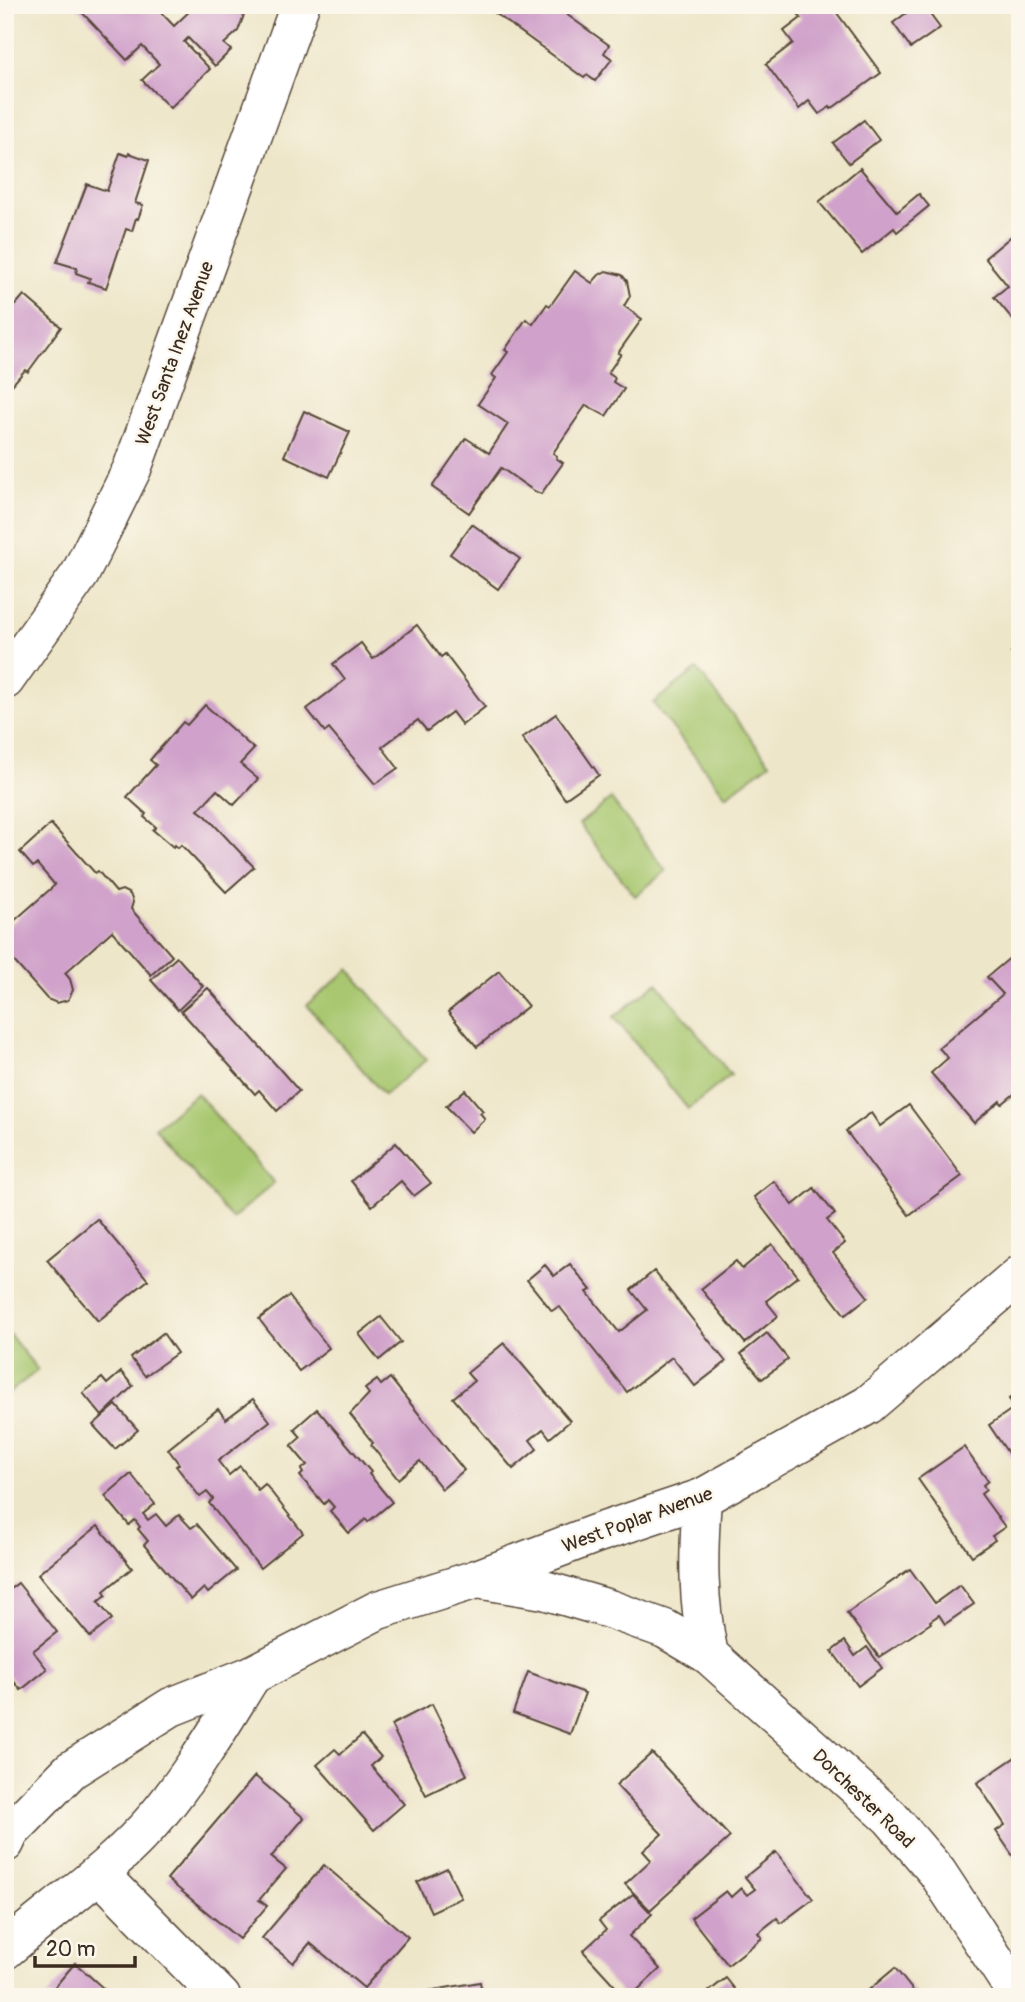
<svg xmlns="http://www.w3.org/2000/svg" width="1025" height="2002" font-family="Pangolin,sans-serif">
<rect width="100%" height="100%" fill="#fbf7ec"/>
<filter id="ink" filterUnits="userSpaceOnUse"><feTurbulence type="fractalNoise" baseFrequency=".0143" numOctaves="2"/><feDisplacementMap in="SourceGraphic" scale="14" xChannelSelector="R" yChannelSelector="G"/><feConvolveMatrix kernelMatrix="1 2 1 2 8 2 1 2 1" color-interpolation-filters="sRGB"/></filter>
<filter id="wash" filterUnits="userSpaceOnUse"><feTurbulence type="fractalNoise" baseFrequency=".00686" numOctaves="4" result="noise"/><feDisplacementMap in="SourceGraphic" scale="28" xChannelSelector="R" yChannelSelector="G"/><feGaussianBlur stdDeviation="1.57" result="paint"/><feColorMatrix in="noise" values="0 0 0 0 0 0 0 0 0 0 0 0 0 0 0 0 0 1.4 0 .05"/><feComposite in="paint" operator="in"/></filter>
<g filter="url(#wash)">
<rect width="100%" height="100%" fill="#eee6c9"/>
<!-- green -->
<g fill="#a8c76f" stroke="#727846" stroke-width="2">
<path d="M697,669L770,763L726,796L653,703Z"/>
<path d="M611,799L666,871L635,896L579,824Z"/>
<path d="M349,969L426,1060L384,1095L307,1005Z"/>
<path d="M657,983L731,1075L688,1109L614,1017Z"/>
<path d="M197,1093L274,1183L232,1219L155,1128Z"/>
<path d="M5,1329L38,1370L5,1396Z"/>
</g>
<g id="blocks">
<!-- building -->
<g fill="#d0a1ca">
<path d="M75,5H154L174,26L196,5H238L245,12L238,31L224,44L231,50L215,66L188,38L184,42L210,69L170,108L142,80L159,64L142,46L127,60Z"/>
<path d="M484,5H561L559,9L609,45L604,53L612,59L595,81L587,75L584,78Z"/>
<path d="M792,5H831L881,73L831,109L830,107L819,114L809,101L799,109L766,64L793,43L784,31L801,18Z"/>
<path d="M917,5H923L940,28L911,48L893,23Z"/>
<path d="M5,42L12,55L5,59Z"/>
<path d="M864,120L879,140L849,163L833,143Z"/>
<path d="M120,153L128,156L129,153L149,160L135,203L143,205L138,219L136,218L132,231L126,229L106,288L88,282L90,278L76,273L77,268L57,262L87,184L107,191Z"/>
<path d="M860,168L897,212L919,194L929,206L897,232L894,228L862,254L819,202Z"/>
<path d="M1020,229V317L1014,321L994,297L1008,286L985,258Z"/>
<path d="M575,271L592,283L599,275L606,271L622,275L627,281L630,296L624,306L642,319L618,353L621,354L608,373L615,378L613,382L624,389L606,416L586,405L553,453L557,456L556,458L563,463L541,494L534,491L501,468L469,513L432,487L466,438L489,453L508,424L478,404L496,378L492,375L508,352L505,350L526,319L533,324L547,304L550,306Z"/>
<path d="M24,295L61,327L28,372L25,370L5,393V317Z"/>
<path d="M304,411L350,432L329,477L284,456Z"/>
<path d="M472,524L520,559L498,589L450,554Z"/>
<path d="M417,625L441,657L445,654L485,707L462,725L452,712L427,731L418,720L382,747L398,768L375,784L329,729L325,732L307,709L345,680L333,664L361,643L373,659Z"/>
<path d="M1020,646V664L1011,652Z"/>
<path d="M205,705L254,749L240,764L258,779L234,805L217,790L198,810L206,816L254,867L226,892L185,849L181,845L178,848L175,845L173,847L153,830L156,827L144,817L146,814L127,797L156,765L150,760L183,722L187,725Z"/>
<path d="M556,714L599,775L565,799L522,738Z"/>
<path d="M51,824L95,873L98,871L116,892L122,890L130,894L133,902L131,909L172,956L151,975L112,931L65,973L70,979L73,990L68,1000L57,1003L47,999L5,951V929L55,885L37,864L33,867L20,852Z"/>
<path d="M1018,951L1020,1089L1002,1104L1000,1101L974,1123L931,1073L948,1058L939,1048L1003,994L987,977Z"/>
<path d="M177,957L203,986L178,1010L151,980Z"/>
<path d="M499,971L528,1006L477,1047L448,1012Z"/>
<path d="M208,988L299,1091L277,1111L259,1090L255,1094L181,1011Z"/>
<path d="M465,1090L483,1111L480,1113L485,1119L471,1132L446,1106Z"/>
<path d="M909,1105L962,1176L909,1215L846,1131L871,1113L880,1126Z"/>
<path d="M396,1143L431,1183L414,1196L401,1181L372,1206L351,1181Z"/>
<path d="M774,1181L793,1205L814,1188L835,1214L827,1220L845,1243L833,1253L868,1297L845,1315L754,1197Z"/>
<path d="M97,1219L148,1280L98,1321L47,1260Z"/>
<path d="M772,1244L798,1276L766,1301L778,1316L745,1343L701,1289L736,1261L742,1269Z"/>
<path d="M570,1264L591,1290L587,1292L619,1332L647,1310L631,1290L654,1271L726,1362L695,1386L672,1357L627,1392L559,1306L552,1311L527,1280L545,1265L554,1276Z"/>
<path d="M289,1296L329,1348L299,1371L259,1319Z"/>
<path d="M381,1317L401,1342L379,1360L359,1334Z"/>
<path d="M163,1333L177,1353L145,1376L131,1358Z"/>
<path d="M767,1333L788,1359L762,1379L741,1354Z"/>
<path d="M504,1343L570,1421L550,1438L543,1429L530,1440L537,1449L513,1469L453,1398L474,1381L467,1373Z"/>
<path d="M121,1372L133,1386L102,1416L83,1393L102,1378L107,1384Z"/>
<path d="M390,1378L464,1470L442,1489L420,1461L398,1479L371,1445L373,1443L350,1414L369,1394L365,1389L377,1380L381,1385Z"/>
<path d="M1020,1392V1454L1012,1459L989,1425L1015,1407L1009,1399Z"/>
<path d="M253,1399L270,1421L218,1461L229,1475L240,1466L258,1490L265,1484L303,1533L260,1568L209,1503L213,1499L207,1492L200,1497L176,1466L179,1464L168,1449L218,1409L226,1419Z"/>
<path d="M116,1405L138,1430L115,1449L93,1425Z"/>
<path d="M317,1409L371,1472L369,1474L392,1502L368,1522L366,1519L349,1533L330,1511L334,1507L328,1500L324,1504L300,1476L303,1473L301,1470L307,1465L291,1446L301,1437L294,1429Z"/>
<path d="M964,1447L988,1481L983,1485L986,1490L981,1494L1005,1527L992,1536L995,1540L972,1556L918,1479Z"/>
<path d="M131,1474L155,1504L143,1514L148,1520L156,1514L166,1526L179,1515L191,1528L197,1524L236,1570L208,1593L204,1588L191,1600L144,1545L148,1541L138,1529L140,1527L135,1520L129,1525L105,1496Z"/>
<path d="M98,1526L132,1568L104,1591L106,1595L98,1602L112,1619L90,1637L38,1574Z"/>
<path d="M910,1569L935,1603L960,1585L974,1604L945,1624L939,1615L930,1621L931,1623L879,1657L847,1613Z"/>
<path d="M18,1583L57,1632L33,1651L47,1669L21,1690L5,1671V1593Z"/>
<path d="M845,1641L855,1656L867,1647L882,1668L858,1686L832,1651Z"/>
<path d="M528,1672L585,1693L570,1734L513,1713Z"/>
<path d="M432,1704L467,1775L426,1795L391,1725Z"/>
<path d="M362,1735L381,1757L371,1766L404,1804L374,1830L317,1765L335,1749L340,1754Z"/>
<path d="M652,1753L730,1837L650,1910L625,1884L651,1860L643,1851L662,1834L616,1785Z"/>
<path d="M1020,1754V1856L1015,1859L996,1831L1005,1825L977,1783Z"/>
<path d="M255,1776L304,1818L271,1857L286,1869L259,1900L267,1906L239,1939L167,1879Z"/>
<path d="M776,1852L813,1899L781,1923L777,1918L758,1933L762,1938L728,1965L691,1918L726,1891L731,1897L741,1888L747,1895L755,1889L745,1877Z"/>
<path d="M324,1865L408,1937L364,1988L310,1943L293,1963L262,1938Z"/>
<path d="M447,1868L461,1898L431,1912L417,1882Z"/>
<path d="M633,1894L652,1914L629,1936L660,1969L630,1997H625L583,1951L606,1930L599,1921Z"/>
<path d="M75,1963L113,1997H46Z"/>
<path d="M895,1968L918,1997H866L864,1994Z"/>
<path d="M726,1978L741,1997H702Z"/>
<path d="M480,1982L483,1997H404V1995Z"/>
</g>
</g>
</g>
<g filter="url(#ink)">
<use href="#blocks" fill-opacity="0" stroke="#564638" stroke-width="2"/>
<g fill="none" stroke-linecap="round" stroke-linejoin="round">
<!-- minor casing -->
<g stroke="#564638" stroke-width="41">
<g id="minor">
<path d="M702,1498C698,1555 697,1599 709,1655L890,1817L937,1872L1019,1997"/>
<path d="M477,1579L544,1590L609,1609L665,1629L709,1655"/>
<path d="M5,1843L10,1832L71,1770L171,1707L252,1675L378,1610L477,1579L595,1534L702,1498L868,1405L1020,1275"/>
<path d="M99,1873L221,1997"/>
<path d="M5,1950C56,1906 113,1868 157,1816C193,1773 222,1723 252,1675"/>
</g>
</g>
<!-- tertiary casing -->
<g stroke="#564638" stroke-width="41">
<path id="tertiary" d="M5,680L80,574L132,469L300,5"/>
</g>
<!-- minor -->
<use href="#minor" stroke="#fff" stroke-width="38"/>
<!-- tertiary -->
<use href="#tertiary" stroke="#fff" stroke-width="38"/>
</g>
</g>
<g text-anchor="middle" stroke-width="5" stroke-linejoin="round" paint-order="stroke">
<!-- street labels -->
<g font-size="19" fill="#3b2a1e" stroke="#fbf7ec">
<text transform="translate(174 353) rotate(-70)" y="7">West Santa Inez Avenue</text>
<text transform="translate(637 1519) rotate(-20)" y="7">West Poplar Avenue</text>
<text transform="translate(864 1798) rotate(44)" y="7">Dorchester Road</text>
</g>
</g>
<!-- margin -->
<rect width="1025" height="2002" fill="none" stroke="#fbf7ec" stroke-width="28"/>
<!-- scale -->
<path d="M35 1956v10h100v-10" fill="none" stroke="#3b2a1e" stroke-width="3.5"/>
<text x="46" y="1956" font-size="21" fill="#3b2a1e" stroke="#fbf7ec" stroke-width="5" paint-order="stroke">20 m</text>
</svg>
